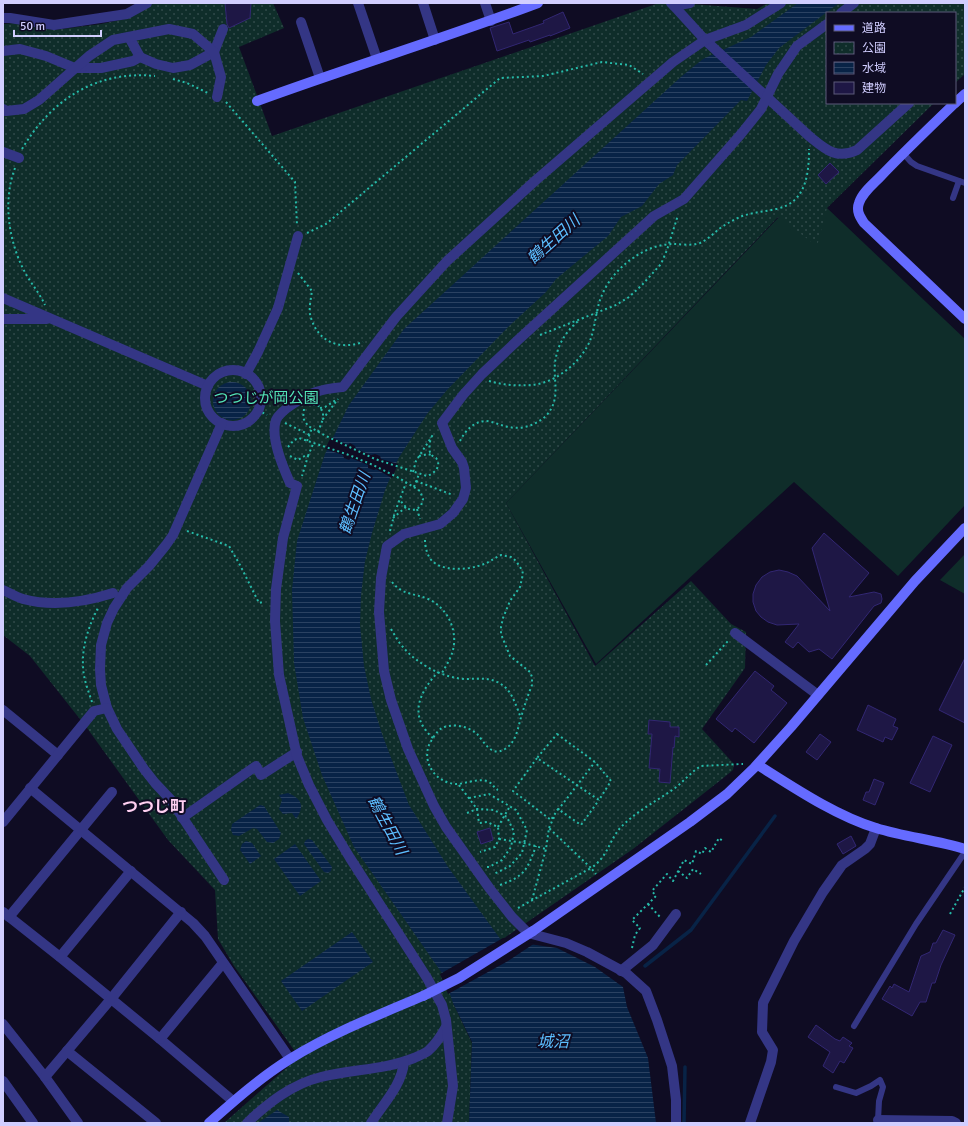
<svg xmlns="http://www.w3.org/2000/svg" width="968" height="1126" font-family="Signika,'Noto Sans JP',sans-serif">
<defs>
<pattern id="park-dots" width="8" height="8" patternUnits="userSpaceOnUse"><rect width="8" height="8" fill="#0f2d2a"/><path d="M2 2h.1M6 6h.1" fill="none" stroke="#314a4a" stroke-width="1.8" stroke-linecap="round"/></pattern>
<pattern id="water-rules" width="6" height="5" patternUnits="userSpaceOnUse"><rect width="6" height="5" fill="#082346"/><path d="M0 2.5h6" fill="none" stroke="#2b4262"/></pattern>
</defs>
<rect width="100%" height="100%" fill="#0f0c23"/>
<!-- grass -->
<g fill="#0f2d2a">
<path d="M827,208L965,339V505L898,576L794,482L596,664L506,503L779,217Z"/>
<path d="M965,554V594L940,580Z"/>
</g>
<!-- park -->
<path fill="url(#park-dots)" d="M154,3H273L284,28L239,47L272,136L659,3H678L757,9L768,3H965V74L955,83V13H827V103H934L827,208L817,246L778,217L506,503L595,666L691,581L731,624L746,632L745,668L702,729L734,764L733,770L722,779L633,849L487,950L453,1003L472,1043L469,1123H224L299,1057L234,966L218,939L215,890L168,840L87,728L30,656L3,635V24L15,23L54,30L101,24L129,18Z"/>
<!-- water -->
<g fill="url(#water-rules)">
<path d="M798,3H839L779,48L766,65L747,101L741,100L677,165L673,175L659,184L642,206L621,217L608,236L556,279L546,292L508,327L447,390L427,414L398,459L385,490L372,533L365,561L361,595L360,625L364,666L371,699L382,734L409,805L448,867L501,940L557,948L595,967L623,987L627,1007L648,1058L656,1123H469L472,1042L453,1003L444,976L354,847L322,775L303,718L294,663L292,590L297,541L325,454L349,405L404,329L682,76L703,59L751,37Z"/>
<circle cx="232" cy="401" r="19"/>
<path d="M288,793C302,799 305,806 296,819L292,813L283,814L279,809L282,800L279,795Z"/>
<path d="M260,805L264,806L281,833L279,839L273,843L267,842L257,829L253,828L239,836L233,835L231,830L232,824Z"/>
<path d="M308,839L312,840L332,867L331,871L328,873L324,872L304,844L305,841Z"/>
<path d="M246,841L252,843L261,856L250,864L240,850L242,844Z"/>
<path d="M295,844L321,881L300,896L274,859Z"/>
<path d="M352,932L373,962L302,1011L281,981Z"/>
<path d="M277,1110L289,1117V1123H258Z"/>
</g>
<!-- pier -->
<g fill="#0f0c23">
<path d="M331,437L348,445L350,443L355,446L356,449L371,455L375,454L380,456L381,459L398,464L392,478L376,469L374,470L368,468V465L351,458L349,460L344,458L343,455L325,449Z"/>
<path d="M503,938L535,943L508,961L448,994L440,974Z"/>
</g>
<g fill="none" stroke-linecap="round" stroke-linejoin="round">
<!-- stream -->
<g stroke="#082346" stroke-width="3.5">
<path d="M645,966L691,930L775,816"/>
<path d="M684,1123L685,1067"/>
</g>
</g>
<!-- building -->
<g fill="#1e1745" stroke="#322773">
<path d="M225,3H251L250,18L229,28L227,24Z"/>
<path d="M563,12L570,28L550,36V35L530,42L529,40L497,51L490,28L509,22L513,34L544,23L543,21Z"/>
<path d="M830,163L839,172L826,184L818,175Z"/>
<path d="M824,533L869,573L849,597L874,592L881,594L882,599L881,603L874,606L832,659L819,649L809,652L798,642L793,648L785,642L799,624L777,625L768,622L761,617L756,611L753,602V594L756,585L762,577L770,572L779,570L788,572L797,576L830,611L812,548Z"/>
<path d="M965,658V723L939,710Z"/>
<path d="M755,671L774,686L771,690L787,703L754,743L735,728L732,732L716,719Z"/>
<path d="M868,705L896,719L893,726L898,728L892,740L885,737L883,742L857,730Z"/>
<path d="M649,720L670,722V727H679V737L675,736L674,748L673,747L670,783L659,782L660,769L649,768L652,734H648Z"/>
<path d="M820,734L831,742L817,760L806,752Z"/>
<path d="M933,736L952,745L930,792L910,783Z"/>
<path d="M874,779L884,783L875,805L863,800L866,792H869Z"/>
<path d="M490,828L493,840L481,844L477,832Z"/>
<path d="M851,836L856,846L843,854L837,844Z"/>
<path d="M943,930L955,935L941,965L935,983H932L926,1002H920L912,1016L882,999L890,986L892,988L894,984L909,992L921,956L930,952L933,943H936Z"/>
<path d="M816,1025L835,1039L840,1041L843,1037L852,1043L849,1046L853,1048L844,1063L840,1061L833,1073L823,1066L830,1052L808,1037Z"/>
</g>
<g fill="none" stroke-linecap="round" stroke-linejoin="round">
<!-- path -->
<g stroke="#26bba9" stroke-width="2" stroke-dasharray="2 3" stroke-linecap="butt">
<path d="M173,79L187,83L208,93"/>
<path d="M226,102L295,182L297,226"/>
<path d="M22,149C51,100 96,70 155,76"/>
<path d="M15,168C2,202 9,245 27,276C33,286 40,294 45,305"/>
<path d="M307,233L326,224L500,78L543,76L602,62L629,65L643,74"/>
<path d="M298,273L312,291C311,299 308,310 311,318C319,343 340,350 363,342"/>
<path d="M540,335L616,305L629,297L641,286L661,264L667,250L678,215"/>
<path d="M489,381C503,385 517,386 532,385C556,383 583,361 591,338C595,326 596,312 600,300C606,283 618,268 633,258C644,250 659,244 673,244C681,244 691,246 700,243C707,240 713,234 719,229C726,224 733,220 740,217C752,212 764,212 776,209C806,203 809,174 809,149"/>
<path d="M313,405H318L323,412V419L338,399"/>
<path d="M320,408L325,407L336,400"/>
<path d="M304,409L303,418L308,426L326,436L375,459L427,476C435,473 442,466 436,458C434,457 432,456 431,454C428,450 430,442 431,437"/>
<path d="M258,410L267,415"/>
<path d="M285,423L310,435"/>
<path d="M318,432L323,419"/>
<path d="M307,441L312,428"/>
<path d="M460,441C465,431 473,422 485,421C493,421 501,426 509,427C522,430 536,425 546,416C563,397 551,378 556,357C559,342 567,331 578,321"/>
<path d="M288,447L294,440L299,438L349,455L373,465L399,478L420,491L423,499L421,506C411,514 406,508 400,500"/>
<path d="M290,456L298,460L306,455L308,456L302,476"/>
<path d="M308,456L313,444"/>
<path d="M419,456L428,454L431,455"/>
<path d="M413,472L416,461L434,433"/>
<path d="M416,481L453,495"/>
<path d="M414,487L419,474"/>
<path d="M417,509L420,519"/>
<path d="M393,518L406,507"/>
<path d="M187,531L229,546L240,565L259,603L263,602"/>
<path d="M390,531L395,512L406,483"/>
<path d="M425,540C425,547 427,555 432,561C443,571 465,570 478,566C487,564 493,559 501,555L511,557L516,561L522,570L523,574L520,587L510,601L503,618L501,627V634L510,656L530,672L532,677V685C528,695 525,704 522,714C518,726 517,742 505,749C491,758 484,741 477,734C468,726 453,723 442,728C437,731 432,739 429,745C422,763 436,783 456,784C466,784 479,777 489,782C493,784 494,788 498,790"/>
<path d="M392,582C402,595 414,593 428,599C447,607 458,630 453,650C451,658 446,666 442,673"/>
<path d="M391,629C395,635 398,642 403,647C417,664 443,678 465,679C480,679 493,676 506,688C513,695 517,708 521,718"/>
<path d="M706,665L728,641"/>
<path d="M92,702C88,690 83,678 83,665C82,646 89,625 98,608"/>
<path d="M557,734L595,762L611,781L599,800L537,758Z"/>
<path d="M433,738C408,716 419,693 438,672"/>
<path d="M537,758L513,791L551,820L558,809L581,825L599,800"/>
<path d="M459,785L477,809L479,823L487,822L498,827L499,839L495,847L480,852"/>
<path d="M469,798L489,794L516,810L527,830L522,853L510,866L494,874"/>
<path d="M558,810L595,762"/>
<path d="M467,813L477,809L494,810L507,817L514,832L511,847L502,860L489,867H487"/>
<path d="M498,827L510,806"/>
<path d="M549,828L554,817"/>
<path d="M499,839L524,843L546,849L549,828L591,868C609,856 609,839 622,826C638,810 657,801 675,788C684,781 691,772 701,766L741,764H743"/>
<path d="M678,871L687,878L693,869L701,874"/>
<path d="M500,885C525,876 527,870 536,846"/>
<path d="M532,900L546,849"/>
<path d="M648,904L661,918"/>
<path d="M518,908L591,868L596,874"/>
<path d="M950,914L965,887"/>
<path d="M632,948L635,935L640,928L632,920L656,896L652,891L667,874L673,881L684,860L692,864L696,851L702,854L705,848L711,852L719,838L724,842"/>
</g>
<!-- lane -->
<g stroke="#343685" stroke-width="6">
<path d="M903,153L911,162L917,166L965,183"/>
<path d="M953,198L959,181"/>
<path d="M854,1026L916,924L965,852"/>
<path d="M836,1087L856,1093L871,1086L880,1080L883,1087L879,1101L878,1120"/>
</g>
<!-- street -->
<g stroke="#343685" stroke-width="10">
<path d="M358,3L377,59"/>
<path d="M423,3L435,40"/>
<path d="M485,3L491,21"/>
<path d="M671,3L674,6L690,3"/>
<path d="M674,6L705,40L809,136C825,149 836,160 857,150L909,103"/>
<path d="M841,13L854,3"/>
<path d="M3,18H10L54,25L127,14L147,3"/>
<path d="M301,22L320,78"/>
<path d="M129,37L140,57"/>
<path d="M3,51L20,49L46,56L75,68H101L133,61L140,57L156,64L173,68L190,65L214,52L223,29"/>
<path d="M3,109L6,111L24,109L39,100L89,56L113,40L169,29L193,34L214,52L221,77L217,97"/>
<path d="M3,152L19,158"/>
<path d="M3,298L208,386"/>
<path d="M3,319H47"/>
<circle cx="233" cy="398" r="28"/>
<path d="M246,374L258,352L278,308L298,236"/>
<path d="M222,423L173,535L166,545L149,566L127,588L114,608L107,623L101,645L100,669L101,685L107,708L117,729L144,769L155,783L171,800L224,880"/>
<path d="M3,590C10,593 16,597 23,599C53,607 85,602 113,593"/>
<path d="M735,633L818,695"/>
<path d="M3,710L58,755"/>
<path d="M30,788L193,923L205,936L290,1059"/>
<path d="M182,818L256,766L261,775L297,752"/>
<path d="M3,822L94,711L107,708"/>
<path d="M3,912L60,957L160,1039L233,1101"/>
<path d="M9,917L112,792"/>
<path d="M60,957L131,871"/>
<path d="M621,971L653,945L676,914"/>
<path d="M3,1024L45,1077L78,1123"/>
<path d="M160,1039L223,963"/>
<path d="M67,1051L156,1123"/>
<path d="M45,1077L111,999L181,912"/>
<path d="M3,1081L33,1123"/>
<path d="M878,1120L952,1121L956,1123"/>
<path d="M247,1123C268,1103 292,1084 321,1077C352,1069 384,1070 414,1058C418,1056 424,1054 428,1051C435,1045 441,1036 446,1027"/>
<path d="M371,1123C383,1104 402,1085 404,1062"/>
<path d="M447,1123L453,1086L446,1020L442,1005L427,978L350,858L327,820L309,785L297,756L279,675L275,621L276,589L283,538L297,486L290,483C283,467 270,437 276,420C281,409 305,396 316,392C324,389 334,388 343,387L396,317L447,261L536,180L673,62L705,40L746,25L781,3"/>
<path d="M676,1123V1100L672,1066L657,1020L646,991L626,973L587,952L566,943L528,933L512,917L490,889L446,827L434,806L408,749L391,700L384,671L379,612L381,578L387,546L404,534L440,524L453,513L463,499L466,488L464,468L462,462L452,448L442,423L463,395L482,374L518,340L654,216L684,199L741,134L761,109L778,74L797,46L827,24"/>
<path d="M750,1123L771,1062L773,1050L762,1032L763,1003L794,941L823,892L842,865L865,849L870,844L876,828"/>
</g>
<!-- secondary -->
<g stroke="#656bff" stroke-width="10">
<path d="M257,101C350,67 445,38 538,3"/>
<path d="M955,103C930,127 904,152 880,177C873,184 862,193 859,203C856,211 860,217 864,223L965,319"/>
<path d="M955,103L965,94"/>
<path d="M758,765C793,787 836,816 876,828C905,837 936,840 965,849"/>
<path d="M533,931L690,822L727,794L754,768L791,727L915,581L965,528"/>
<path d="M209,1123C235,1100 261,1077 290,1059C332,1033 378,1015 423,996"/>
</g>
<!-- secondary-bridge -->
<path stroke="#656bff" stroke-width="10" d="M423,996L459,978L533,931"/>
</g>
<g text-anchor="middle" stroke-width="4" stroke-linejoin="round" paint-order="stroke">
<!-- park labels -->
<g font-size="15" fill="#53e7b9" stroke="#0f0c23">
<text x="266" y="403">つつじが岡公園</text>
</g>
<!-- water labels -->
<g font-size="16" font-style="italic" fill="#5cbeff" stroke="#0f0c23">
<text transform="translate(553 239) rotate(-42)" y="6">鶴生田川</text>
<text transform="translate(354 503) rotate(-71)" y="6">鶴生田川</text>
<text transform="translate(388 825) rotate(62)" y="6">鶴生田川</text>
<text x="553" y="1047">城沼</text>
</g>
<!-- neighbourhood labels -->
<g font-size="16" font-weight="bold" fill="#ffd0f1" stroke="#0f0c23">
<text x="154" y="812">つつじ町</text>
</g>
</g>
<!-- border -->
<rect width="968" height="1126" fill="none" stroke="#d1ceff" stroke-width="8"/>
<!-- legend -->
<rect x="826" y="12" width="130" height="92" fill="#0f0c23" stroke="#5d5a7b"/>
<rect x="834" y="25" width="20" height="6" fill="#656bff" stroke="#5d5a7b"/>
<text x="862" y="32" font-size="12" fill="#d1ceff">道路</text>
<rect x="834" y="42" width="20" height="12" fill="url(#park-dots)" stroke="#5d5a7b"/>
<text x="862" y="52" font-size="12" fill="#d1ceff">公園</text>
<rect x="834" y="62" width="20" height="12" fill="url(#water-rules)" stroke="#5d5a7b"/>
<text x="862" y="72" font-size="12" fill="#d1ceff">水域</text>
<rect x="834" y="82" width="20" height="12" fill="#1e1745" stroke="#5d5a7b"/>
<text x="862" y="92" font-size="12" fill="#d1ceff">建物</text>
<!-- scale -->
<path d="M14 30v6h87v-6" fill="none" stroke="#d1ceff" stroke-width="2"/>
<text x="20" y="30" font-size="12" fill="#d1ceff" stroke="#0f0c23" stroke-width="3" paint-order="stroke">50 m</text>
</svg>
